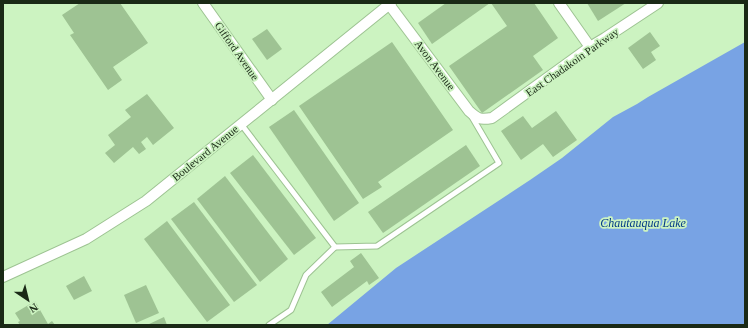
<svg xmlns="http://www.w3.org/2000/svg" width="748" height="328" font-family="'Times New Roman',serif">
<rect width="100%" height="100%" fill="#ccf3c1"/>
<!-- water -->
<path fill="#78a3e4" d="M745,42V325H327L396,268L530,180L562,158L613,117L637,104L648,97Z"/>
<!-- building -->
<g fill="#9ec393">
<path d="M80,3H120L148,43L113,67L122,80L108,90L70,35L74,33L62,15Z"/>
<path d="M446,3H490L432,44L418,23Z"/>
<path d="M491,3H534L558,38L533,56L543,70L482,113L449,66L507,26Z"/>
<path d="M587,3H626L598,21Z"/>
<path d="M267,29L282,49L267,60L252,39Z"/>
<path d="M650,32L660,46L651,52L656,60L643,69L628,48Z"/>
<path d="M392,42L453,130L378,182L382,187L363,199L299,106Z"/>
<path d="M147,94L174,128L153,145L147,137L141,142L146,149L139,154L133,147L114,163L105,153L115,145L108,135L131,117L125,110Z"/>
<path d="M294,110L359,203L334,221L269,127Z"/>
<path d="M556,111L577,140L553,157L543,144L521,160L501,131L523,116L532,128Z"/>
<path d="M466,145L480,166L383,233L368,212Z"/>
<path d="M253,155L316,238L294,255L230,173Z"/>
<path d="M225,176L288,259L260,282L197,199Z"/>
<path d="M194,202L257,285L234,302L171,219Z"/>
<path d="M167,221L230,305L207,322L144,239Z"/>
<path d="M361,253L379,278L369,285L367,281L332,307L321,292L354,267L350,261Z"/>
<path d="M84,276L92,291L74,300L66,286Z"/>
<path d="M146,285L159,313L136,323L124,295Z"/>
<path d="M35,301L48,324L52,321L55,325H20L18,322L20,321L15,313Z"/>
<path d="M164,317L167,325H147Z"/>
</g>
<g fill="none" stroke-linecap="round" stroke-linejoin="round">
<!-- lane casing -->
<g stroke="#9dc392" stroke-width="7">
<g id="lane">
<path d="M241,124L335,247L377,246L499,163L472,117"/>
<path d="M269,325L291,310L306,275L335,247"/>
</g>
</g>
<!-- street casing -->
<g stroke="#9dc392" stroke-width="12">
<g id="street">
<path d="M203,3L272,100"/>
<path d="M388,3L469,111C478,119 480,120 492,118L590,47L605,38L658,3"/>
<path d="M559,3L590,47"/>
<path d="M3,277L86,239L146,201L391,3"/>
</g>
</g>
<!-- lane -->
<use href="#lane" stroke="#fff" stroke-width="5"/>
<!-- street -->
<use href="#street" stroke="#fff" stroke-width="10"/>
</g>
<g text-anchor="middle" stroke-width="3.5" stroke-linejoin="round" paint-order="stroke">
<!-- street labels -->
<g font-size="11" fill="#1a2916" stroke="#ccf3c1">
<text transform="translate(237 51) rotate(55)" y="4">Gifford Avenue</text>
<text transform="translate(572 62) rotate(-35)" y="4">East Chadakoin Parkway</text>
<text transform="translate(435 65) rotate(53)" y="4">Avon Avenue</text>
<text transform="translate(205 153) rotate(-39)" y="4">Boulevard Avenue</text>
</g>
<!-- water labels -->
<g font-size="12" font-style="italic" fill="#033b86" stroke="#ccf3c1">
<text x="643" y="227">Chautauqua Lake</text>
</g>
</g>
<!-- border -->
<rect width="748" height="328" fill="none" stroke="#1a2916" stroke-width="8"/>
<!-- north arrow -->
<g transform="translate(28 300) rotate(145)" stroke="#ccf3c1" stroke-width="3" paint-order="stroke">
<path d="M0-3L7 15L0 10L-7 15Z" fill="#1a2916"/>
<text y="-6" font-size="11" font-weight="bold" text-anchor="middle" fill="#1a2916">N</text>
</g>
</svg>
